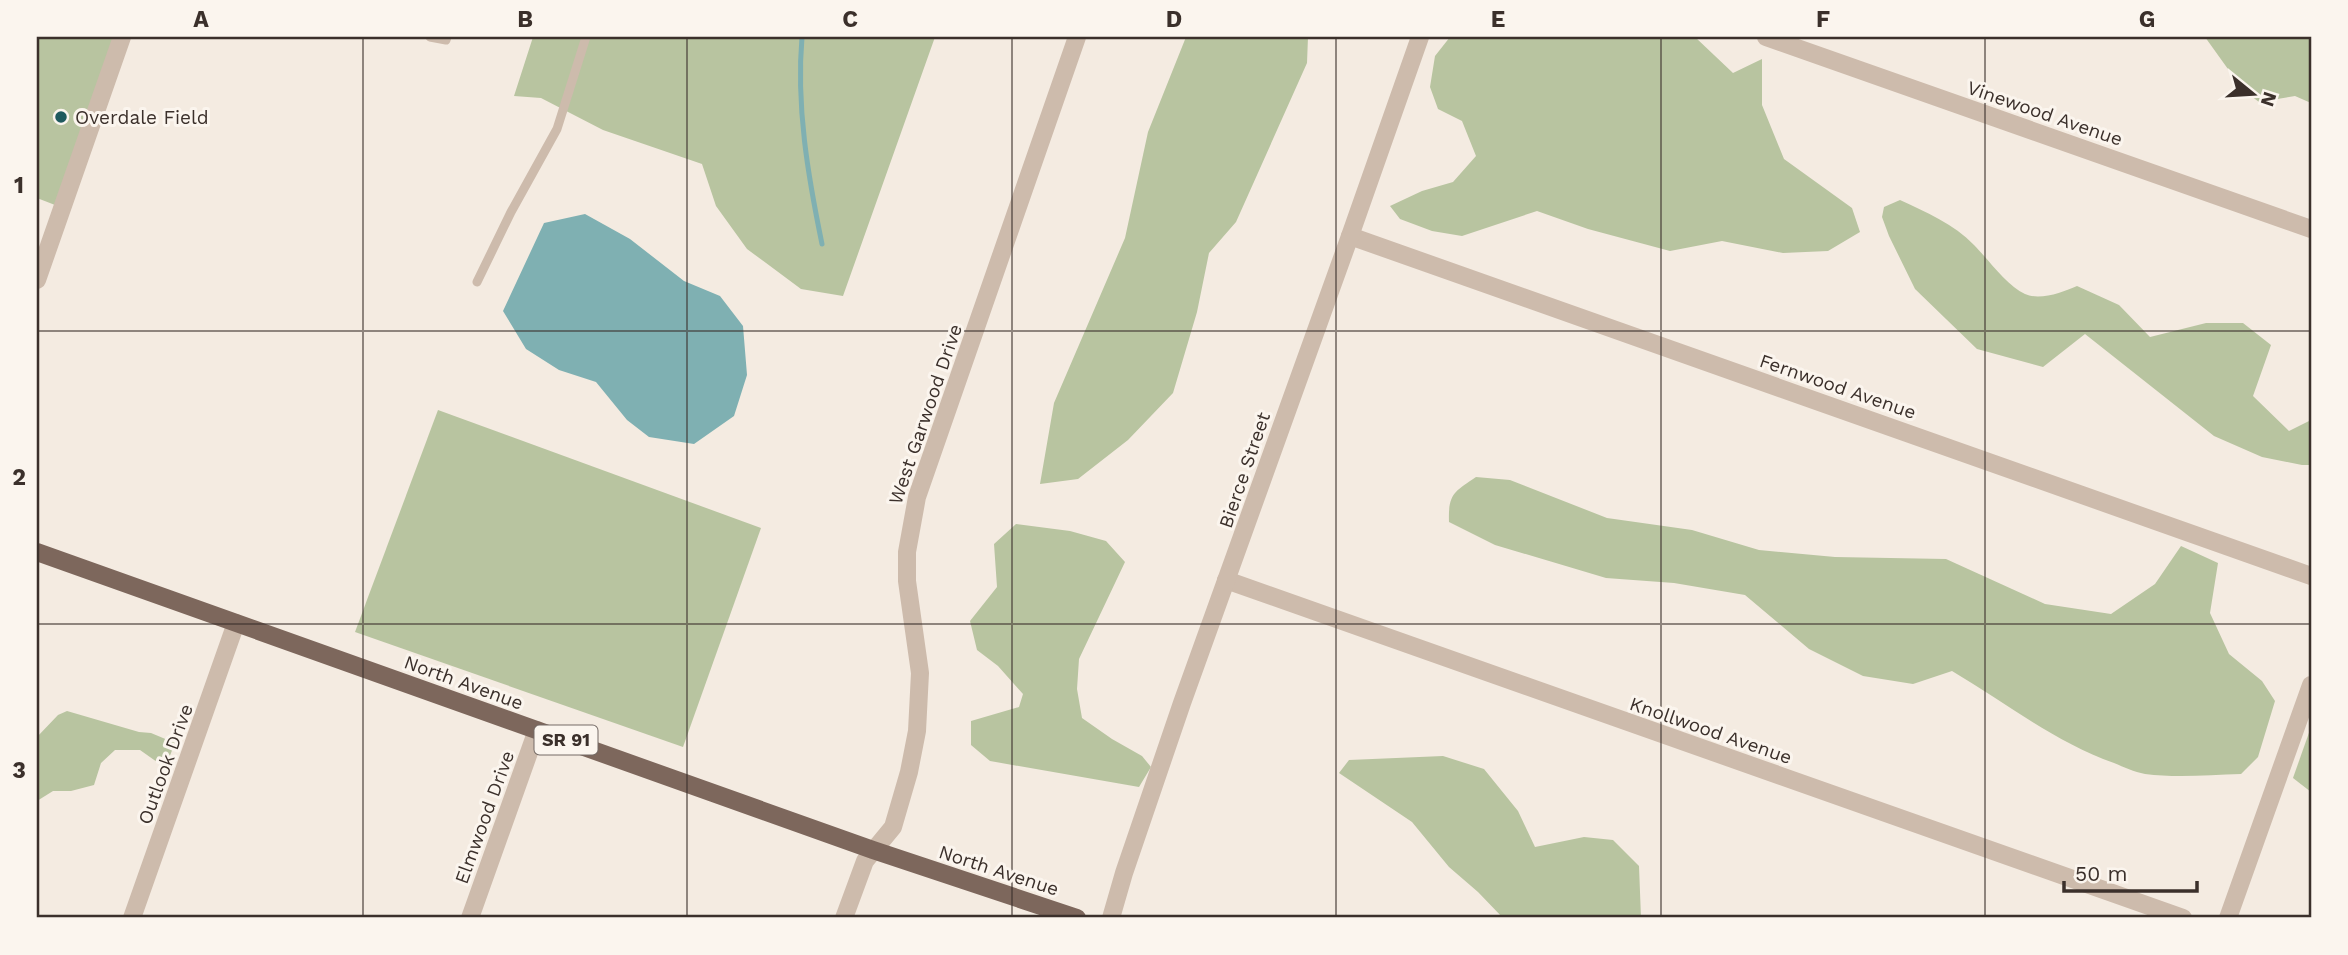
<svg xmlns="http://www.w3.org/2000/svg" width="2348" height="955" font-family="'Work Sans',sans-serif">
<rect width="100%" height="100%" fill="#f4ebe1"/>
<!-- green -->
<g fill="#b8c4a0">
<path d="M37,37H114L55,205L37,198Z"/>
<path d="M533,37H935L843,296L801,289L747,249L716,206L702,164L603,130L541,98L514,96Z"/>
<path d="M1186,37H1308L1307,63L1236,222L1209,253L1197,312L1173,393L1128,440L1078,479L1040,484L1054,403L1125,238L1148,132Z"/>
<path d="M1450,37H1695L1733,73L1762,59V105L1784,159L1852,208L1860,232L1828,251L1783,253L1722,241L1670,251L1588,229L1537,211L1462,236L1432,231L1400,219L1390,206L1422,191L1453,182L1476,156L1462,121L1438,109L1430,87L1435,56Z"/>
<path d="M2205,37H2311V103L2295,96L2259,102L2243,90Z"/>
<path d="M1900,200C1926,212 1954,224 1974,245C1988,259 2007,286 2025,294C2040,301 2063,292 2077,286L2119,305L2150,337L2206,323H2243L2271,345L2253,396L2289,431L2311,420V465H2302L2262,457L2214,436L2085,334L2043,367L1977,349L1915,289L1889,236L1882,217L1884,207Z"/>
<path d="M438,410L761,528L683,747L355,632Z"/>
<path d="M1476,477L1510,480L1607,518L1692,530L1759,550L1835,557L1946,559L2045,604L2111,614L2155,584L2181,546L2218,563L2210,613L2229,654L2262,681L2275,701L2258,757L2241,774C2209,775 2176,778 2145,774C2134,772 2124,767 2114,763C2055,742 2006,703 1952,671L1913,684L1863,676L1809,649L1745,595L1674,583L1606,578L1495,545L1449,522C1448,494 1454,492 1476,477Z"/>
<path d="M1016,524L1070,531L1106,541L1125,562L1079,659L1077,689L1082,718L1112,739L1142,756L1151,767L1139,787L990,761L971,745V721L1019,707L1023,694L998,666L977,650L970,621L997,587L994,544Z"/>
<path d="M67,711L139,732L151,733L175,743L167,763L157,762L140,750H115L101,763L94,785L71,791H53L37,801V737L58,715Z"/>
<path d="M2311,727V792L2293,778Z"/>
<path d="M1443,756L1484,769L1518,811L1535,847L1584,837L1613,840L1639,866L1641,918H1503L1478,892L1449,867L1412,822L1339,773L1349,760Z"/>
</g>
<!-- water -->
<path fill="#7fb0b2" d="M585,214L630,239L684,281L720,296L743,326L747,375L734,416L694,444L649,437L627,420L596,382L559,370L526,349L503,311L544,223Z"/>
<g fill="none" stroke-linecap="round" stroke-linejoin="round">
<!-- stream -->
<path stroke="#7fb0b2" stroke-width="5" d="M802,37C796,106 808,176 822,244"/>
<!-- lane -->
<g stroke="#cdbbac" stroke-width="9">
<path d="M430,37L446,40L447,37"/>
<path d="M477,282L511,212L557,129L586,37"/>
</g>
<!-- street -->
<g stroke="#cdbbac" stroke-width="18">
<path d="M1766,37L2311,229"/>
<path d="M1350,236L2311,576"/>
<path d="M37,280L122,37"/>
<path d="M1226,580L2183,918"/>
<path d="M132,918L236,623"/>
<path d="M470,918L537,730"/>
<path d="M844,918L865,861L893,827L909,772L917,731L920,673L907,581V552L917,497L1077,37"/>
<path d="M1111,918L1124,873L1182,703L1350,236L1420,37"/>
<path d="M2228,918L2311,685"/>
</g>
<!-- primary -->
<path stroke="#7d675c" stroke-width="18" d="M37,552L873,850L1077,918"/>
</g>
<!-- grid -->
<path fill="none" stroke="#3b302b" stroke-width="2" stroke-opacity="0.55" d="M363,37V918M687,37V918M1012,37V918M1336,37V918M1661,37V918M1985,37V918M37,331H2311M37,624H2311"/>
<!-- markers -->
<circle fill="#1f5a5e" stroke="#fbf5ee" stroke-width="2.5" cx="61" cy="117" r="7"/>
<g text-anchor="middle" stroke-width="6" stroke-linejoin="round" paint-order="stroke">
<!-- shield labels -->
<rect fill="#fbf5ee" stroke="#756b66" stroke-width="2" x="534.5" y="725.5" width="63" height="29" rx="5"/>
<g font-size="18" font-weight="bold" fill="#3b302b">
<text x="566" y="746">SR 91</text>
</g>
<!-- street labels -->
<g font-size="19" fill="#3b302b" stroke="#fbf5ee">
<text transform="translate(2045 113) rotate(19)" y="7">Vinewood Avenue</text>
<text transform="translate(1838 386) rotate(19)" y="7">Fernwood Avenue</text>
<text transform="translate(925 414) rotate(-71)" y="7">West Garwood Drive</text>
<text transform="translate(1244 470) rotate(-71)" y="7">Bierce Street</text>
<text transform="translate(464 682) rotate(20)" y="7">North Avenue</text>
<text transform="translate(1711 730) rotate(19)" y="7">Knollwood Avenue</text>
<text transform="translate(165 764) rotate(-70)" y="7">Outlook Drive</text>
<text transform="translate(484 817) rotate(-70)" y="7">Elmwood Drive</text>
<text transform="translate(999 870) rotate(18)" y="7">North Avenue</text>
</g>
<!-- poi labels -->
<g font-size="19" fill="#3b302b" stroke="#fbf5ee" text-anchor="start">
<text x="75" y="124">Overdale Field</text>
</g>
</g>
<!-- border -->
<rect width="2348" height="955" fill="none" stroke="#fbf5ee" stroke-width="77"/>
<!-- north arrow -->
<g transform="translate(2253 94) rotate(108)" stroke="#fbf5ee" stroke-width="5" paint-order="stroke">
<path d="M0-5L12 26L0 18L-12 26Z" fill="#3b302b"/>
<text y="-10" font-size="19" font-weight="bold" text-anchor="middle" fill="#3b302b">N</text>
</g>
<!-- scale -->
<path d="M2064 881v10h133v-10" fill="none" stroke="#3b302b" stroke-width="3.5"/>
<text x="2075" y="881" font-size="21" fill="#3b302b" stroke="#fbf5ee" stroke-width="5" paint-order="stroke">50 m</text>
<rect x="38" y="38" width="2272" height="878" fill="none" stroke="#3b302b" stroke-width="2.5"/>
<g font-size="23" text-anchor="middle" font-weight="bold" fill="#3b302b">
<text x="201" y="27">A</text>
<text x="525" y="27">B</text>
<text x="850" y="27">C</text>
<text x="1174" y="27">D</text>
<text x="1498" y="27">E</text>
<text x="1823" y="27">F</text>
<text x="2147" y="27">G</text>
<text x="19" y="193">1</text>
<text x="19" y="485">2</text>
<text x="19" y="778">3</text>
</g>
</svg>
